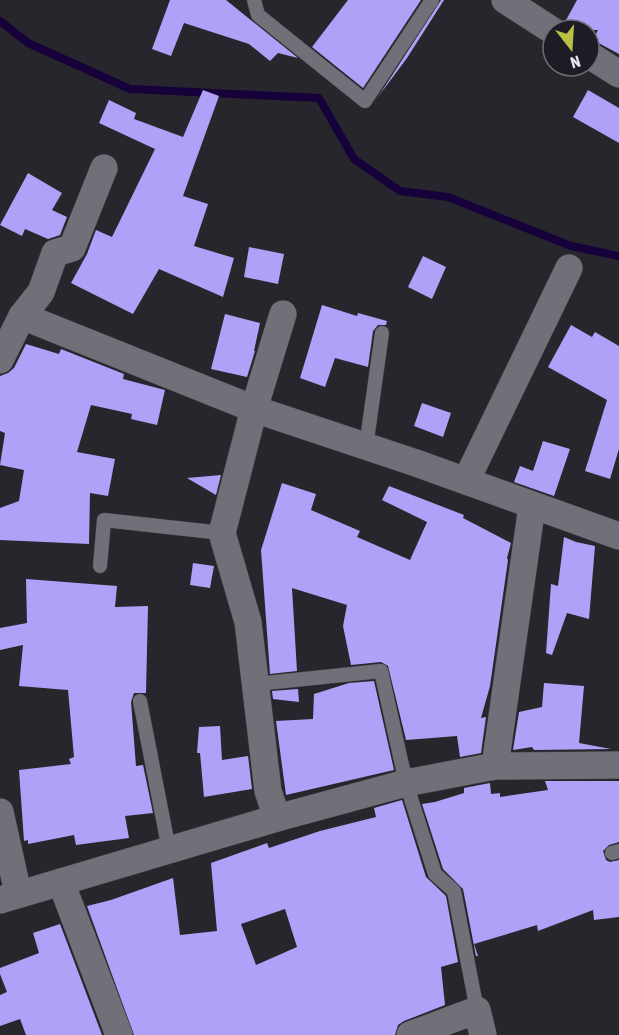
<svg xmlns="http://www.w3.org/2000/svg" width="619" height="1035" font-family="'Asap Condensed',sans-serif">
<rect width="100%" height="100%" fill="#27262d"/>
<g fill="none" stroke-linecap="round" stroke-linejoin="round">
<!-- stream -->
<path stroke="#16013a" stroke-width="8" d="M0,21L28,43L130,89L319,98L354,159L400,191L448,197L571,246L619,256"/>
</g>
<!-- building -->
<g fill="#b0a0f8" fill-rule="evenodd">
<path d="M170,0H226L298,58L278,53L270,61L249,44L184,23L171,56L152,49Z"/>
<path d="M348,0H421L363,88L312,47Z"/>
<path d="M441,0H444L407,58L378,97Z"/>
<path d="M577,0H619V54L593,40L598,30H568L565,22Z"/>
<path d="M203,90L219,96L183,196L208,204L194,246L234,258L223,297L159,269L133,314L71,283L87,254L96,230L112,237L155,149L99,123L109,100L136,113L134,119L183,137Z"/>
<path d="M588,90L619,108V143L573,117Z"/>
<path d="M28,173L62,193L52,210L67,217L60,235L48,239L25,229L22,236L0,225Z"/>
<path d="M249,247L284,254L278,284L244,277Z"/>
<path d="M423,256L446,267L432,299L408,287Z"/>
<path d="M322,305L357,316L358,313L387,321L386,325H378L373,331L368,367L335,358L325,387L300,378Z"/>
<path d="M225,314L260,323L254,351H255L247,377L211,369Z"/>
<path d="M571,325L592,337L595,332L619,346V449L610,479L585,471L607,400L548,367Z"/>
<path d="M26,344L59,354L61,349L124,374L123,379L165,390L157,425L131,419L132,414L91,405L77,452L115,459L108,496L90,493L89,544L0,540V508L19,501L24,470L0,465L5,433L0,431V376L8,373L14,368Z"/>
<path d="M422,403L451,413L443,437L414,426Z"/>
<path d="M543,441L570,449L554,496L514,482L520,466L533,471Z"/>
<path d="M221,475L216,495L187,478Z"/>
<path d="M282,483L316,494L311,510L360,531L357,537L410,560L427,522L382,500L389,486L464,515L463,518L511,543L507,558L508,560L490,686L481,718L486,717L481,753L460,757L457,736L406,740L388,666L381,662L351,665L343,626L347,605L292,588L297,671L270,674L261,550Z"/>
<path d="M564,537L576,542L595,546L589,619L567,613L552,655L546,653L551,584L558,586Z"/>
<path d="M193,563L214,566L210,588L190,585Z"/>
<path d="M26,579L117,586L115,607L148,606L146,693H134L131,702L136,766L143,765L153,813L125,816L129,838L76,845L74,835L28,844V840L24,841L19,770L71,764L69,759L74,757L68,690L19,686L23,645L0,650V628L27,623Z"/>
<path d="M374,681L394,770L286,795L276,721L313,719L314,694L349,683Z"/>
<path d="M544,683L584,686L579,743L611,749L534,750L532,747L513,750L519,712L542,707Z"/>
<path d="M298,689L299,702L273,699L272,691Z"/>
<path d="M220,726L222,760L248,756L252,789L204,797L200,753H197L199,727Z"/>
<path d="M545,781H619V842L609,845L603,851L606,860L610,862L619,860V917L594,920L593,910L538,931L537,925L474,944L478,956H476L463,889L443,869L422,804L435,802L464,793V788L490,783L491,794L500,793V797L548,790Z"/>
<path d="M402,800L426,877L446,896L458,962L441,967L445,1005L404,1021L398,1025L395,1035H134L87,906L111,900L173,878L180,935L217,931L211,863L267,843L269,848L320,831L376,817L374,808ZM285,909L297,947L256,965L241,924Z"/>
<path d="M60,924L102,1035H26L20,1019L0,1026V995L7,992L0,974V968L39,953L33,933Z"/>
</g>
<g fill="none" stroke-linecap="round" stroke-linejoin="round">
<!-- lane casing -->
<g stroke="#434248" stroke-width="15">
<g id="lane">
<path d="M254,0L258,15L365,101L432,0"/>
<path d="M366,447L382,333"/>
<path d="M100,566L104,520L222,533"/>
<path d="M256,684L381,671L406,783L435,874L454,891L477,1010"/>
<path d="M140,701L169,850"/>
<path d="M612,853L619,851"/>
</g>
</g>
<!-- street casing -->
<g stroke="#434248" stroke-width="28">
<g id="street">
<path d="M505,0L553,31"/>
<path d="M589,55L619,74"/>
<path d="M22,316L254,409L416,463L619,536"/>
<path d="M0,360L22,316L41,292L55,253L72,248L104,168"/>
<path d="M466,481L569,268"/>
<path d="M495,766L532,506"/>
<path d="M0,812L18,893"/>
<path d="M277,818L268,791L248,622L222,533L254,409L283,314"/>
<path d="M61,882L119,1035"/>
<path d="M0,900L277,818L406,783L495,766L619,765"/>
<path d="M410,1035L477,1010L483,1035"/>
</g>
</g>
<!-- lane -->
<use href="#lane" stroke="#717079" stroke-width="14"/>
<!-- street -->
<use href="#street" stroke="#717079" stroke-width="27"/>
</g>
<!-- north arrow -->
<g transform="translate(571 48) rotate(163)"><circle r="28" fill="#1d1c24" stroke="#6d6c72" stroke-width="1.5"/>
<path d="M0-4.5L10 22L0 15L-10 22Z" fill="#bbc045"/>
<text y="-9" font-size="16" font-weight="bold" text-anchor="middle" fill="#e4e3e8">N</text>
</g>
</svg>
